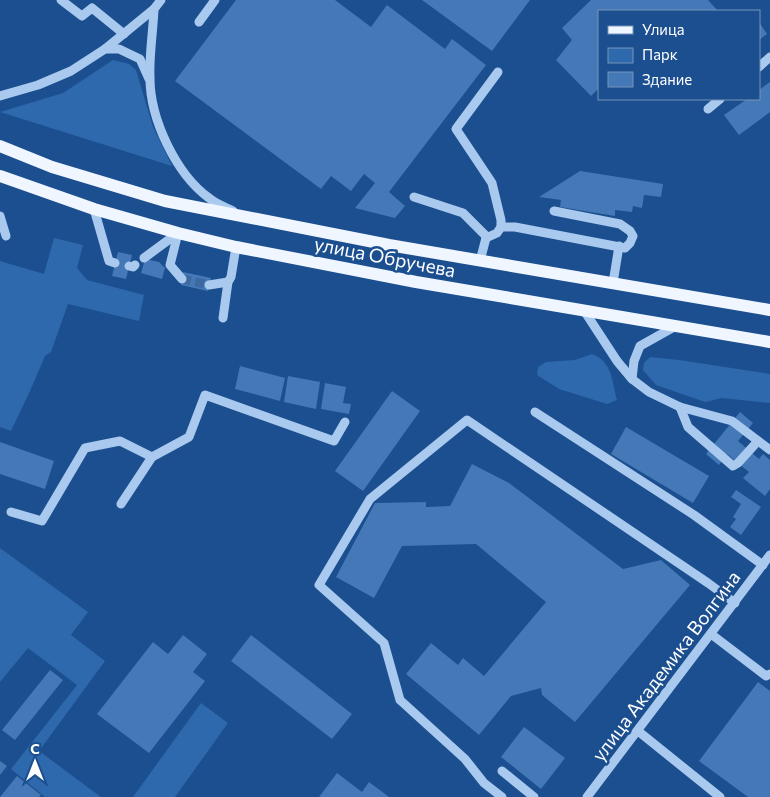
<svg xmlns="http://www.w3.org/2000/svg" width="770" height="797" font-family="Commissioner,sans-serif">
<rect width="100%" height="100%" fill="#1b4f8f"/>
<!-- green -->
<g fill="#2e69ad">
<path d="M113,60L129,64L136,70L153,127L172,166L0,112L63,93Z"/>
<path d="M54,238L83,245L77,268L87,280L144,295L139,321L68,304L51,352L45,356L30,391L11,431L0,427V261L44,274Z"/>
<path d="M592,354C612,361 612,381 617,400L607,404L559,389L537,375L538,367L546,362L575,360Z"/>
<path d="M650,357L679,360L770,374V403L722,398L705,402L656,385L643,370L644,363Z"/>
<path d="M0,548L88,612L71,635L105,661L39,751L101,797H45L11,769L77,685L28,648L0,682Z"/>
<path d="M201,703L228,723L175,797H133Z"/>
</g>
<!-- building -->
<g fill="#4478b7">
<path d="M236,0H335L371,27L387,5L445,49L452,39L486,65L389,192L405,206L395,218L355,208L375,183L364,174L351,191L331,176L321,189L175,81Z"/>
<path d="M422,0H530L492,51Z"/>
<path d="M591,0H708L718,11H599V88L591,96L556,60L572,40L562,28Z"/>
<path d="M759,22L767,34L759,40Z"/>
<path d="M770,82V112L739,135L724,115L747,99H759V90Z"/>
<path d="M580,171L663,184L661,197L644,195L642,208L633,206L632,212L615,210V216L560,207L561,200L539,197Z"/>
<path d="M118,252L132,255L126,279L112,276Z"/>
<path d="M145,259L159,262L165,268L162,279L141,273Z"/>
<path d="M183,272L211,278L208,291L181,285Z"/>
<path d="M240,366L285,378L280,401L235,389Z"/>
<path d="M288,376L320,382L316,409L284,402Z"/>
<path d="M325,383L346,387L343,403L351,404L349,414L321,409Z"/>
<path d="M392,391L420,411L363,491L335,471Z"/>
<path d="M740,412L753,423L738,441L759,459L763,454L770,460V489L765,496L743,478L749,472L727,454L719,465L706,454Z"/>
<path d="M626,427L709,476L693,503L611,454Z"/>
<path d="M0,442L54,461L45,489L0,474Z"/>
<path d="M472,464L509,483L623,569L661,560L690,585L575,722L542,695L541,688L511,696L479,735L406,674L431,643L458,665L463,658L484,676L546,602L476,544L402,546L374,598L336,577L375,503L426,502V507L450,506Z"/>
<path d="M736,490L761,507L741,535L730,527L736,519L733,517L741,504L731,497Z"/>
<path d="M183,635L207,654L193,672L205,681L149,753L97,714L153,642L168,654Z"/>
<path d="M251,635L352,714L332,739L231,661Z"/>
<path d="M50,670L63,680L15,740L2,730Z"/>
<path d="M758,682L770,691V797H748L699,761Z"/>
<path d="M524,727L565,758L541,789L501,757Z"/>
<path d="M0,761L7,766L0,775Z"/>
<path d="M337,773L362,792L369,782L389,797H319Z"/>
<path d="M17,776L41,795L39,797H0Z"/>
</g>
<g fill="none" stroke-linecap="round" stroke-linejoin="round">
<!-- minor-tunnel -->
<path stroke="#3d69a0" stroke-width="9" stroke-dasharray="9 4.5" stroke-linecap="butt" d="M182,279L209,285"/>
<!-- minor -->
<g stroke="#a9c9ee" stroke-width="9">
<path d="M61,0L82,16L92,8L124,34"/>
<path d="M154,9C153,32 149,56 150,78C150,119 176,174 209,198C216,204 225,207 233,211"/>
<path d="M199,22L215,0"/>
<path d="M105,49H119L140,59L149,79"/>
<path d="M759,67L770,57"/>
<path d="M0,96L38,85L71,71L105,49L154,9L161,0"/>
<path d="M708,109L720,99"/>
<path d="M414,197L463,213L485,235L486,238L480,261"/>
<path d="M94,209L109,261L115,263"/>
<path d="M0,216L6,236"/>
<path d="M501,227H515L625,248L630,243L633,236L630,231L620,224L554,211"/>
<path d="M178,233L170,265L182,279"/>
<path d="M486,238L497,233L501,227V220L492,183L456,129L498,72"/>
<path d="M144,258L178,233"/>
<path d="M129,266L133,267L135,265"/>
<path d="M613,283L619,246"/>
<path d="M209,285L228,282"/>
<path d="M585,312L617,361L632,379L649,392L680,407L732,421L770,450"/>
<path d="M223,318L228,282L231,277L236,247"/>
<path d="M632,379L634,361L640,346L674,327"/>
<path d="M680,407L688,427L733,466L738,463L758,441"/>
<path d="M535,412L694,515L763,565"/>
<path d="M121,504L152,457"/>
<path d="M11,512L42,521L85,448L120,441L152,457L189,437L205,395L334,441L345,422"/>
<path d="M711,634L766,676L770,674"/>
<path d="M638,731L720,797"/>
<path d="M502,771L534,797"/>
<path d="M502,797L484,783L465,759L400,700L384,643L319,585L370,499L467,420L708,583L735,603"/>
<path d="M587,797L770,555"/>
</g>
<!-- major -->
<g stroke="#f0f6ff" stroke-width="12">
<path d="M0,146L52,167L165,201L389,245L770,310"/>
<path d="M0,176L94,209L178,233L236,247L416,282L770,342"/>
</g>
</g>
<g text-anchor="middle" stroke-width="5" stroke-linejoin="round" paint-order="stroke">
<!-- street labels -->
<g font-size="19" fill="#fff" stroke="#1b4f8f">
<text transform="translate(385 257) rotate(11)" y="7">улица Обручева</text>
<text transform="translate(666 666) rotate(-53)" y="7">улица Академика Волгина</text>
</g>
</g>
<!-- legend -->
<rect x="598" y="10" width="162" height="90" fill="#1b4f8f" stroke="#7695bc"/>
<rect x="608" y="26" width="25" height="8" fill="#f0f6ff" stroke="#7695bc"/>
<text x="642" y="35" font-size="15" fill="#ffffff">Улица</text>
<rect x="608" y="48" width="25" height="15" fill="#2e69ad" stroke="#7695bc"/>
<text x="642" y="60" font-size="15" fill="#ffffff">Парк</text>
<rect x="608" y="72" width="25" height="15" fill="#4478b7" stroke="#7695bc"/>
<text x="642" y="85" font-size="15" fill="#ffffff">Здание</text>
<!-- north arrow -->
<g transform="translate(35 762)" stroke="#1b4f8f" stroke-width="4" paint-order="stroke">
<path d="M0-4L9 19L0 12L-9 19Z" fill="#ffffff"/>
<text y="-8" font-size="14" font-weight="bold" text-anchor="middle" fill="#ffffff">С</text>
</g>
</svg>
